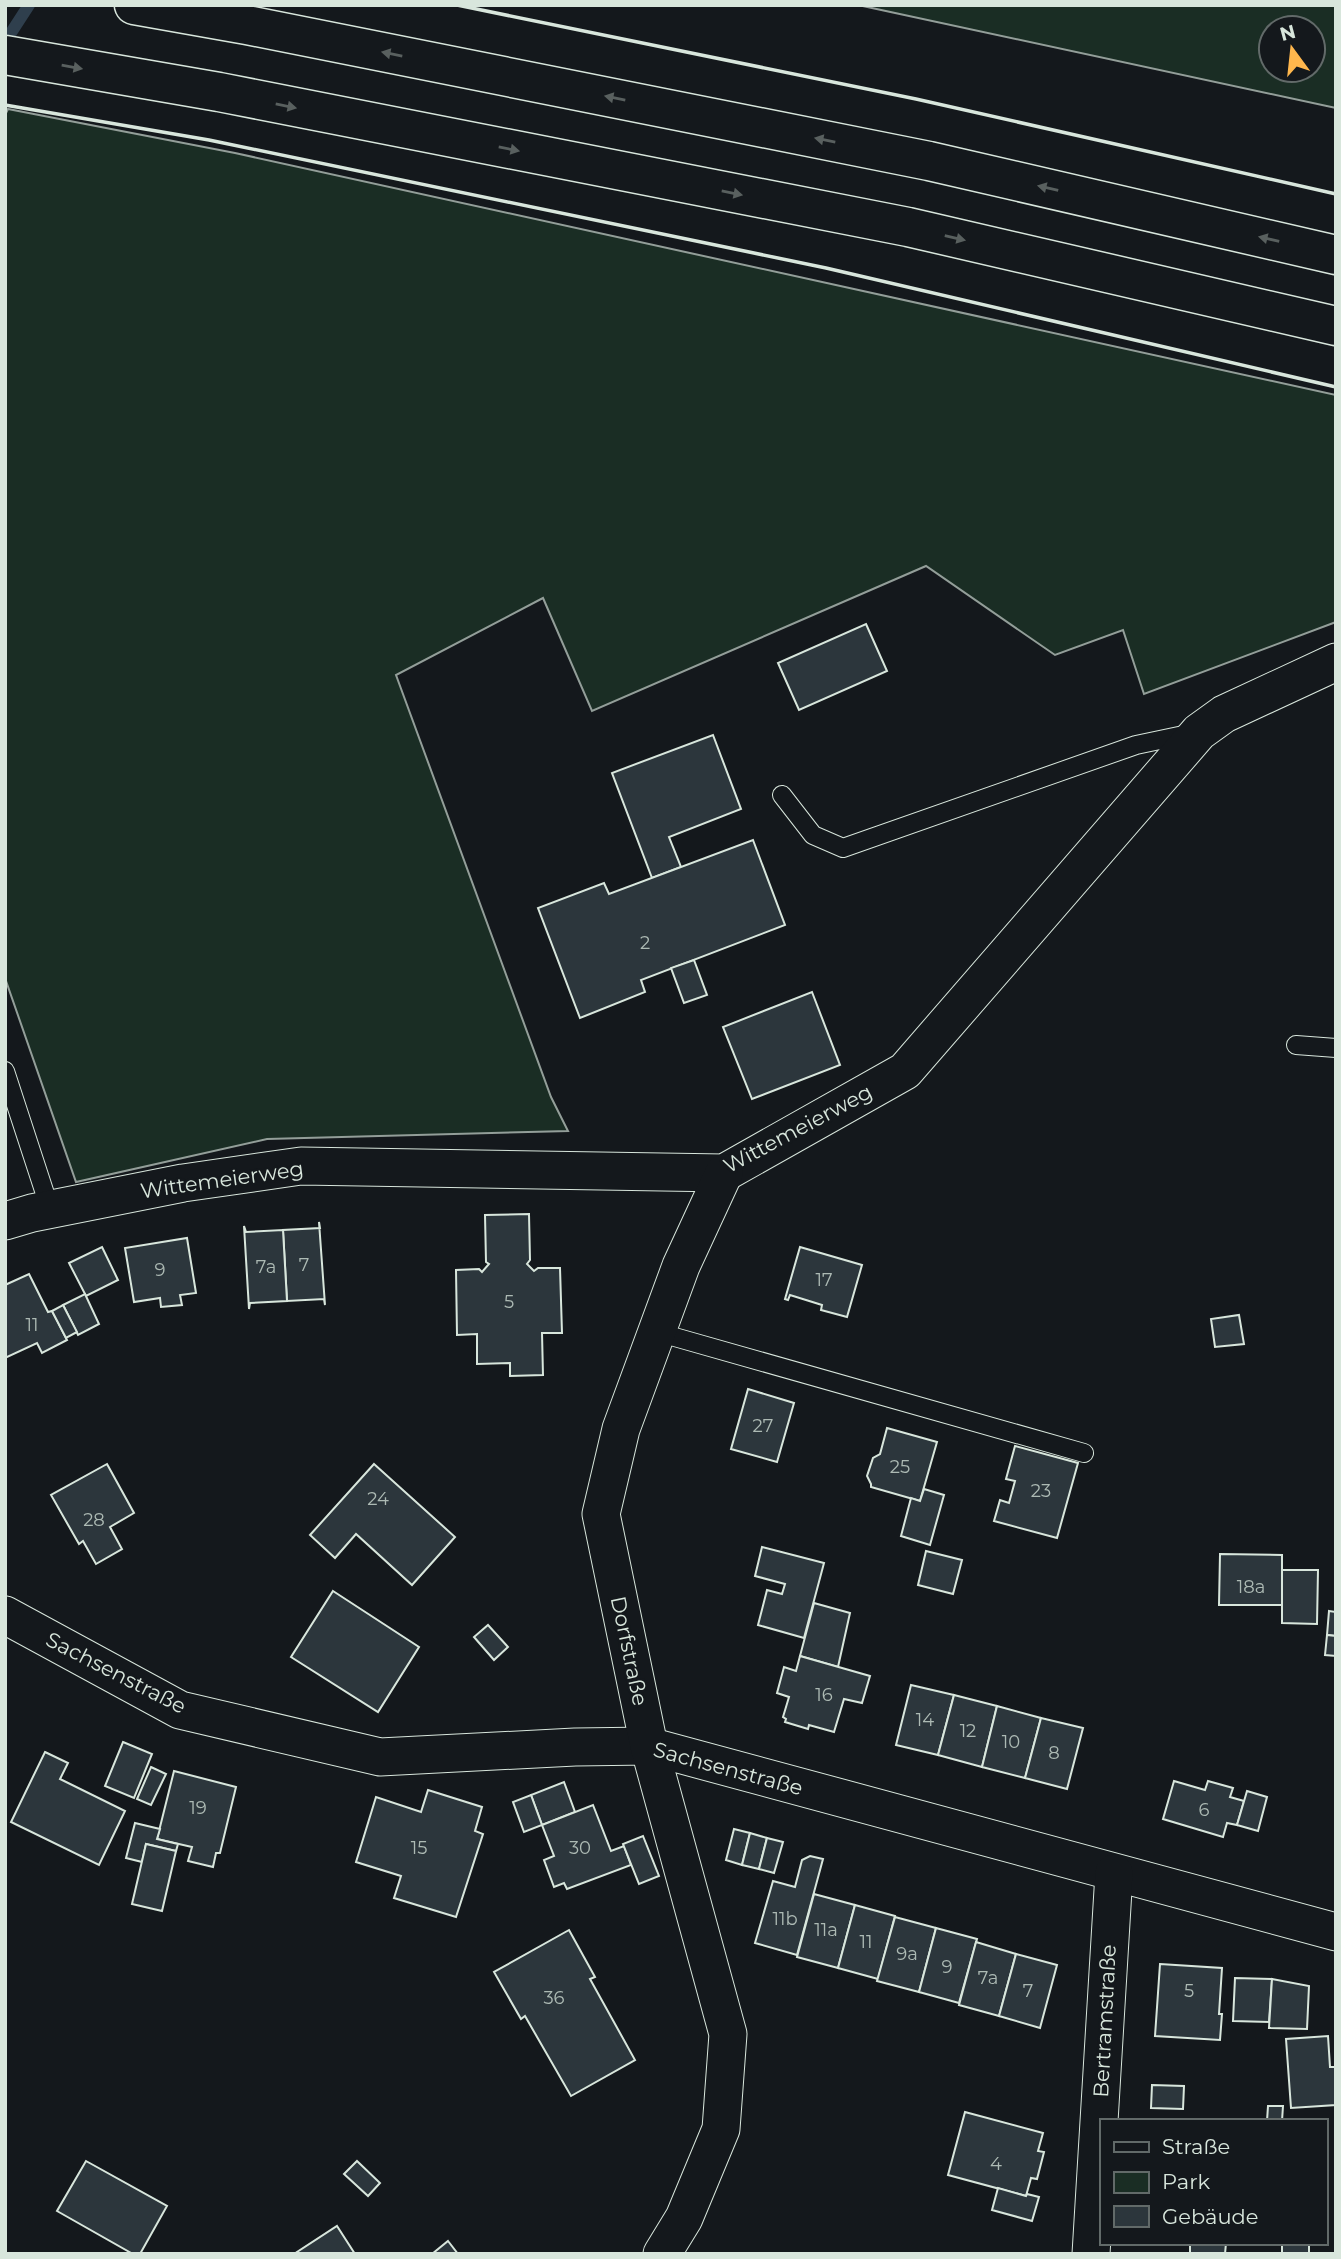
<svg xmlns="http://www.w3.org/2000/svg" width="1341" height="2259" font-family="Montserrat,sans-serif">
<rect width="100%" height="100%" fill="#14181c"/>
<!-- green -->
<g fill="#1a2d24" stroke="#939e99" stroke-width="2" fill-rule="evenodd">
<path d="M858,5H1336V108ZM1271,28H1313V70H1271Z"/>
<path d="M8,109L235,153L1336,395V622L1144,694L1123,630L1055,655L926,566L592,711L543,598L396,675L551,1097L568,1131L267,1139L76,1182L5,978V115Z"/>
</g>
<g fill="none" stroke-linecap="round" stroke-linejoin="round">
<!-- stream -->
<path stroke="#2f3f4d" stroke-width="12" d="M5,42L29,5"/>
</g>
<!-- building -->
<g fill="#2c363c" stroke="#d8e6dc" stroke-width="2">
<path d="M866,624L887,671L799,710L778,663Z"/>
<path d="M713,735L741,809L669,837L681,867L652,878L612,773Z"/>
<path d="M753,840L785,925L641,980L645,992L580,1018L538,908L604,883L609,894Z"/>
<path d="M694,960L707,995L684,1003L671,968Z"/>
<path d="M812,992L840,1065L752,1099L723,1027Z"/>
<path d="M529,1214L530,1260L527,1264L534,1271L538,1268H560L562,1333H542L543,1375L510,1376V1363L477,1364V1334L457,1335L456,1270L479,1269L482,1272L489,1264L486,1262L485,1215Z"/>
<path d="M319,1222L325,1305L324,1299L287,1301L283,1230L320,1228Z"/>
<path d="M244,1226L246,1232L283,1230L287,1301L250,1303L249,1309Z"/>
<path d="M187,1238L196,1293L180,1295L182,1305L161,1307L160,1298L134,1302L125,1248Z"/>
<path d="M102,1247L118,1280L86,1296L69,1263Z"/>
<path d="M800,1247L862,1265L847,1317L821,1310L822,1305L790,1295L788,1300L785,1299Z"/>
<path d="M29,1274L48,1312L52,1311L67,1340L42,1353L37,1343L5,1358V1285Z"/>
<path d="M85,1294L99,1324L78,1335L63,1305Z"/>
<path d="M63,1305L77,1332L66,1338L52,1311Z"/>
<path d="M1239,1315L1244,1344L1215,1347L1211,1319Z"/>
<path d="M748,1389L794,1403L777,1462L731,1449Z"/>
<path d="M887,1428L937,1442L920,1501L871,1487V1484L867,1476L873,1458L880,1454Z"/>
<path d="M1015,1446L1078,1463L1057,1538L994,1521L1000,1500L1009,1503L1015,1481L1006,1479Z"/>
<path d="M107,1464L134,1513L110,1527L122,1549L96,1564L83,1541L79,1544L51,1495Z"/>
<path d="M374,1464L455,1537L412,1585L356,1534L335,1558L310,1535Z"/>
<path d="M924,1489L944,1495L930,1545L901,1536L911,1498L920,1501Z"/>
<path d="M762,1547L824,1563L804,1638L758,1625L767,1590L782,1594L785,1584L755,1576Z"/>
<path d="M926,1551L962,1560L953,1594L918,1585Z"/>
<path d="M1220,1554L1282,1555V1605H1219Z"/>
<path d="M1282,1570H1318L1317,1624L1282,1623Z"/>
<path d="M333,1591L419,1647L378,1712L291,1657Z"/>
<path d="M814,1603L850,1613L838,1667L800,1656Z"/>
<path d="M1329,1611L1336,1612V1636L1327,1635Z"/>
<path d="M488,1625L508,1647L494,1660L474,1637Z"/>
<path d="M1327,1635L1336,1636V1656L1325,1655Z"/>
<path d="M800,1656L870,1676L862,1703L844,1699L834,1732L809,1725L808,1729L785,1722L786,1719L783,1717L789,1697L777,1693L784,1667L796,1671Z"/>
<path d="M911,1685L954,1695L938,1755L896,1745Z"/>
<path d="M954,1695L997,1706L982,1767L938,1755Z"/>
<path d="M997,1706L1041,1718L1025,1778L982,1767Z"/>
<path d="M1041,1718L1083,1728L1067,1789L1025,1778Z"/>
<path d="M123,1742L152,1754L134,1798L105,1786Z"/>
<path d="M45,1752L68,1763L60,1779L125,1811L99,1865L11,1822Z"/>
<path d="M151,1767L166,1774L151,1805L137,1799Z"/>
<path d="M174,1771L236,1787L220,1853H216L213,1867L188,1861L192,1847L157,1839Z"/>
<path d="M1174,1781L1205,1790L1208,1781L1233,1788L1230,1797L1244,1801L1237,1825L1227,1823L1223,1837L1163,1819Z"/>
<path d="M564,1782L575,1812L542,1825L531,1795Z"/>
<path d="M428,1790L482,1807L475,1831L483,1834L456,1917L394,1898L401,1876L356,1862L376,1797L421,1812Z"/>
<path d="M1247,1791L1267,1797L1258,1831L1237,1825Z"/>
<path d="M531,1795L542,1825L524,1832L513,1802Z"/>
<path d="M593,1805L611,1851L624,1846L631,1865L567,1889L564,1883L554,1887L544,1860L554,1856L542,1825Z"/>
<path d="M135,1823L160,1829L157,1839L178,1844L176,1851L146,1844L142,1862L126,1858Z"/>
<path d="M734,1829L750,1833L742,1865L726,1860Z"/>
<path d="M750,1833L767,1838L759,1869L742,1865Z"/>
<path d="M643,1836L659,1876L639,1884L623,1844Z"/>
<path d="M767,1838L783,1842L774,1873L759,1869Z"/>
<path d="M146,1844L176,1851L162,1911L132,1904Z"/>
<path d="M810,1856L823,1859L797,1955L755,1943L773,1881L795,1887L802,1860Z"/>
<path d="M814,1894L855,1905L838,1968L797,1957Z"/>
<path d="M855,1905L895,1916L878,1979L838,1968Z"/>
<path d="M895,1917L936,1928L919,1992L877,1981Z"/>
<path d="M936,1928L977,1939L959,2003L919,1992Z"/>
<path d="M569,1930L595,1977L590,1979L635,2060L571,2096L525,2016L521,2019L494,1972Z"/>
<path d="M976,1942L1016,1954L999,2016L959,2005Z"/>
<path d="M1016,1954L1057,1965L1040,2028L999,2016Z"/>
<path d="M1160,1964L1222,1968L1219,2014H1222L1220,2040L1155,2036Z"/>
<path d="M1235,1978L1272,1979L1269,2022L1233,2021Z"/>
<path d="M1272,1979L1309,1986L1307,2029L1269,2028Z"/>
<path d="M1328,2036L1330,2067H1336V2105L1291,2108L1286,2039Z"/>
<path d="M1152,2085L1184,2086L1183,2109L1151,2108Z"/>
<path d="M1268,2106H1283L1282,2121H1267Z"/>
<path d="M965,2112L1043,2133L1038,2151L1044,2152L1037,2179L1031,2178L1026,2196L948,2175Z"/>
<path d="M86,2161L167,2206L140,2254H133L57,2211Z"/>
<path d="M357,2161L380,2183L368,2196L344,2174Z"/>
<path d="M998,2188L1026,2196L1027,2194L1039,2197L1032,2221L992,2210Z"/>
<path d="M337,2226L355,2254H294Z"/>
<path d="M448,2241L458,2254H432Z"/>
<path d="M1190,2243H1226L1225,2254H1190Z"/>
<rect x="1282" y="2243" width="27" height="11"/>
</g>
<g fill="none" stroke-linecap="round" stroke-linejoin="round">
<!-- service casing -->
<g stroke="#d8e6dc" stroke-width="20">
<g id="service">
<path d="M782,795L813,835L843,848L1136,745L1193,733"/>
<path d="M1296,1045L1336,1048"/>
<path d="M5,1071L50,1209"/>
<path d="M657,1332L1084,1453"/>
</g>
</g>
<!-- minor casing -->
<g stroke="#d8e6dc" stroke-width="39">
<g id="minor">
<path d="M5,1221L32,1213L183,1183L301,1166L724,1173L905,1071L1199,732L1224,714L1336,662"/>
<path d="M5,1615L180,1710L380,1757L575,1747L649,1746L1336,1932"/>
<path d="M662,2254L684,2218L721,2129L728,2034L649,1746L601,1514L621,1429L681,1266L724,1173"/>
<path d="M1091,2254L1114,1873"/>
</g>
</g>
<!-- motorway casing -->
<g stroke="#d8e6dc" stroke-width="41">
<g id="motorway">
<path d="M134,5L247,25L929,161L1336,255"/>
<path d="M5,55L219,92L908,227L1336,326"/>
</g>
</g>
<!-- service -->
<use href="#service" stroke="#14181c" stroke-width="18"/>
<!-- minor -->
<use href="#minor" stroke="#14181c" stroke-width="37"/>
<!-- motorway -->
<use href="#motorway" stroke="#14181c" stroke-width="38"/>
<!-- wall -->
<g stroke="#d8e6dc" stroke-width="3.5">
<path d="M457,5L916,99L1336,194"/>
<path d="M5,105L209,140L826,268L1336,387"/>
</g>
</g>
<!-- one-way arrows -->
<defs><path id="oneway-solid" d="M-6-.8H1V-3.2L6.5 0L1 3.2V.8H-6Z" transform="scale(1.75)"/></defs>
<g fill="#59605f">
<use href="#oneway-solid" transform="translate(392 54) rotate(-169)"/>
<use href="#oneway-solid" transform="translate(72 67) rotate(10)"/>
<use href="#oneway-solid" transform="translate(615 98) rotate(-169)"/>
<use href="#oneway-solid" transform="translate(286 106) rotate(11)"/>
<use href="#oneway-solid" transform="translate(825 140) rotate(-169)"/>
<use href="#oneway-solid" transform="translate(509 149) rotate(11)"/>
<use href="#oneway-solid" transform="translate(1048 188) rotate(-167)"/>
<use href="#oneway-solid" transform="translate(732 193) rotate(11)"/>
<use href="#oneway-solid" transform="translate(955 238) rotate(13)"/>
<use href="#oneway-solid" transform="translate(1269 239) rotate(-167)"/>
</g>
<g text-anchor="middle" stroke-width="5" stroke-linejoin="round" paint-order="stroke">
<!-- number labels -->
<g font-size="18" fill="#adbab4">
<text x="645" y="949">2</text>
<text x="304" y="1271">7</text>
<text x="266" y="1273">7a</text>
<text x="160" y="1276">9</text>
<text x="824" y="1286">17</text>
<text x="509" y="1308">5</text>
<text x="32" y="1331">11</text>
<text x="763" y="1432">27</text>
<text x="900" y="1473">25</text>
<text x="1041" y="1497">23</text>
<text x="378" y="1505">24</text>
<text x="94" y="1526">28</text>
<text x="1251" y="1593">18a</text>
<text x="824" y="1701">16</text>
<text x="925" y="1726">14</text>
<text x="968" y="1737">12</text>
<text x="1011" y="1748">10</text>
<text x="1054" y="1759">8</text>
<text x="198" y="1814">19</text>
<text x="1204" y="1816">6</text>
<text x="419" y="1854">15</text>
<text x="580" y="1854">30</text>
<text x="785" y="1925">11b</text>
<text x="826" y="1936">11a</text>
<text x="866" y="1948">11</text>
<text x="907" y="1960">9a</text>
<text x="947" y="1973">9</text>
<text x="988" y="1984">7a</text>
<text x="1028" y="1997">7</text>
<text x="1189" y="1997">5</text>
<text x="554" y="2004">36</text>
<text x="996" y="2170">4</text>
</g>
<!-- street labels -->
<g font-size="21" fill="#d8e6dc" stroke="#14181c">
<text transform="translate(798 1129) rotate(-28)" y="7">Wittemeierweg</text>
<text transform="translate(222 1180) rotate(-8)" y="7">Wittemeierweg</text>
<text transform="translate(629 1651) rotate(78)" y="7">Dorfstraße</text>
<text transform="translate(116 1673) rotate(27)" y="7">Sachsenstraße</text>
<text transform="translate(728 1769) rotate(15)" y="7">Sachsenstraße</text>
<text transform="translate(1105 2021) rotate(-87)" y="7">Bertramstraße</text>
</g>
</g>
<!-- border -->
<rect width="1341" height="2259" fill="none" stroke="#d8e6dc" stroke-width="14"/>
<!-- legend -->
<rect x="1100" y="2119" width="228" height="126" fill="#14181c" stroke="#626a69" stroke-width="2"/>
<rect x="1114" y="2142" width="35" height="10" fill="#14181c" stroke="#626a69" stroke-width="2"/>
<text x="1162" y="2154" font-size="21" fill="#d8e6dc">Straße</text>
<rect x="1114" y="2172" width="35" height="21" fill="#1a2d24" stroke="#626a69" stroke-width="2"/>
<text x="1162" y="2189" font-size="21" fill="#d8e6dc">Park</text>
<rect x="1114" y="2206" width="35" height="21" fill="#2c363c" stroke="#626a69" stroke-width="2"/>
<text x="1162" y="2224" font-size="21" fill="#d8e6dc">Gebäude</text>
<!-- north arrow -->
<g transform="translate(1292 49) rotate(345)"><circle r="33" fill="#14181c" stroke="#626a69" stroke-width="2"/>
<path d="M0-5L12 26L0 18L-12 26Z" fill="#ffb74d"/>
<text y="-10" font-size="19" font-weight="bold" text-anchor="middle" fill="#d8e6dc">N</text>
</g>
</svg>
